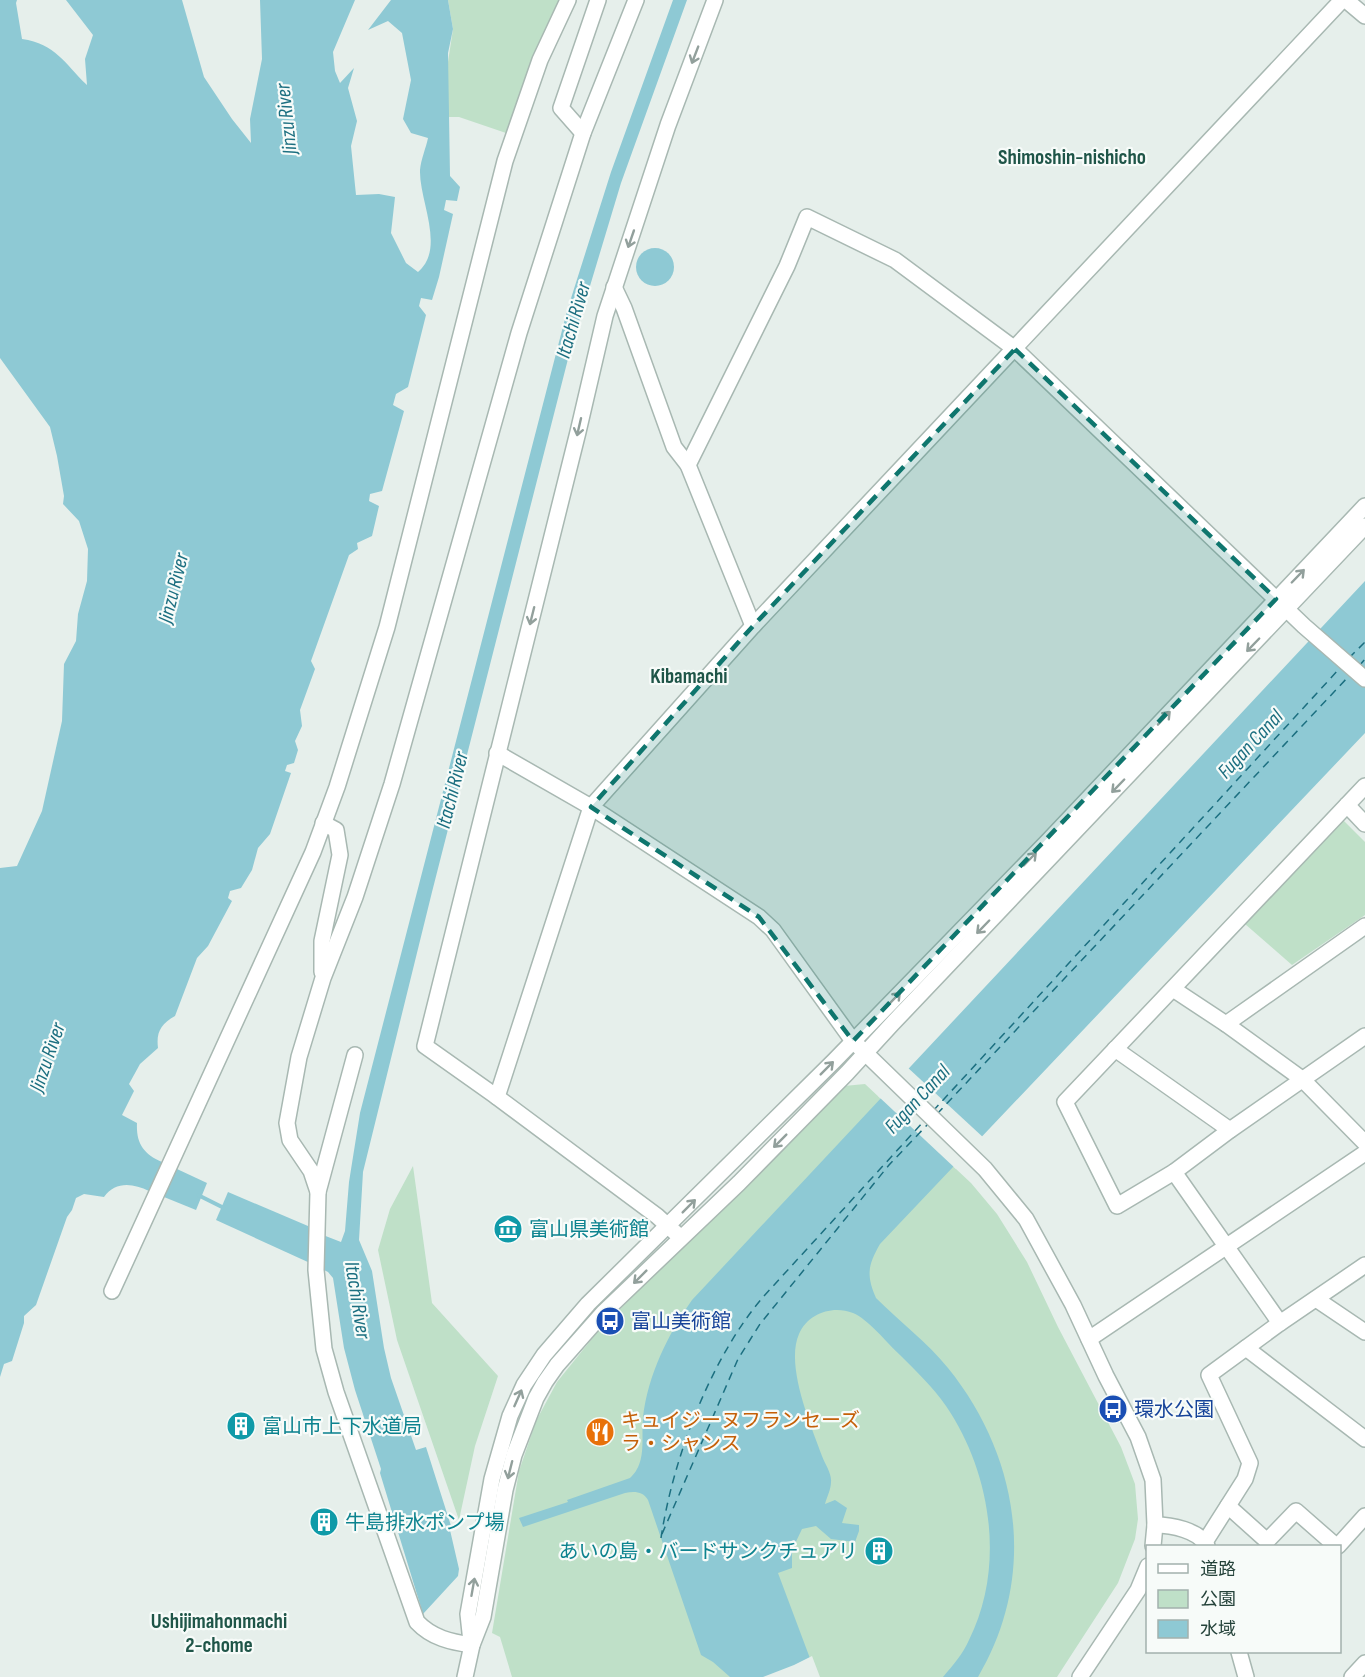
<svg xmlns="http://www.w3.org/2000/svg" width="1365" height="1677" font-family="'Sofia Sans Condensed','Noto Sans JP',sans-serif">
<rect width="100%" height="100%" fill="#e6efeb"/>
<!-- green -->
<g fill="#bfe0c8">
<path d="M448,0H559L506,133L459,117H448V62L453,29Z"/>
<path d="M1342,819L1365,842V915L1292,965L1245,924Z"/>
<path d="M865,1084L971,1183L997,1214L1027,1262L1058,1327L1121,1447L1135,1484L1138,1519L1135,1539L1118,1583L1057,1677H512L500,1637L492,1633L519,1471L536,1421L557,1382L599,1330L844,1086Z"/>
<path d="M413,1166L432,1303L498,1376L475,1446L459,1520L397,1340L378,1250L390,1209Z"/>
</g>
<!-- water -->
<g fill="#8ec9d4">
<path d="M0,0H17L16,3L22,39C56,44 64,63 87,85L85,59L93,35L66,0H182L204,77L232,119L251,143L250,119L262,59L260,0H355L333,52L335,71L340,83L354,68L348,88L357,121L351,146L356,195L379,194L395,197L391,233L406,263L418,272C446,248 419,201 420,170C421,159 426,148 428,138L411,133L403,119L411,80L402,33L388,21L368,30L391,0H448L453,29L448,53L450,176L460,187L457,201L446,200L444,210L453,214L439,277L432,300L421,298L419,306L426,315L408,387L396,394L393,405L404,411L382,491L370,494L369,501L379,506L372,536L357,543L358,549L349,555L311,661L315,669L300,710L302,726L295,741L298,750L294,763L287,765L285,771L291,773L270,834L258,848L252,870L241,888L230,891L228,898L232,901L208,946L197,958L175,1016C161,1024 156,1032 158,1048L140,1064L129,1084L134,1091L122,1115L137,1123C136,1143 143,1154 162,1162L149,1191C133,1183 115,1181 104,1197L84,1194L76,1198L72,1210L67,1217L36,1305L24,1316V1323L12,1361L4,1364L0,1377V868L17,866L42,811L62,721L64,664L76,641L78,614L87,581L88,549L79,521L63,504L64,496L57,456L50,427L0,358Z"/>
<path d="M673,0H687L621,183L568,359L432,892L363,1172L359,1240L372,1271L384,1348L391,1378L416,1450L426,1447L452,1529L450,1530L459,1569L458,1576L423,1614L380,1473L381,1469L355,1390L344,1348L333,1278L328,1272L324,1270L323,1235L341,1242L345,1231L349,1182L360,1113L567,311L611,172Z"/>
<circle cx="655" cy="267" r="19"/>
<path d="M1365,581V733L880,1244C868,1265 866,1275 876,1298C899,1321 927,1342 948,1368C1020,1457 1038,1576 978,1677H943C953,1665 963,1654 969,1640C1006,1566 991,1472 946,1406C933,1387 916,1371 900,1355C887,1343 868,1319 853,1313C833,1305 808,1313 799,1334C785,1366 811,1425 822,1456C825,1464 832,1474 831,1482C831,1489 827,1497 825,1504L835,1500L847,1508L842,1523L859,1525V1531L855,1542L831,1539L816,1526L802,1529L792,1550V1568L778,1573L817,1677H730L713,1662L701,1655L648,1500C643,1491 634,1491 625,1493L523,1527L519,1518L568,1502L567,1500L630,1478C647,1463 641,1439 643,1417C648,1375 668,1334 692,1300Z"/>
<path d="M177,1169L207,1183L196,1210L164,1197Z"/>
<path d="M228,1192L308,1226L310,1263L216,1220Z"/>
</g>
<!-- pier -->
<g fill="#e6efeb">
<path d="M906,1066L985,1139L956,1169L878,1096Z"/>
<path d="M812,1656L820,1677H763L794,1665Z"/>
</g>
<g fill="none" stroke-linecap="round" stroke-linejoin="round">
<!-- stream -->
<path stroke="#8ec9d4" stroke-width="4" d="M198,1195L224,1208"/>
<!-- ferry -->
<g stroke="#1c6f80" stroke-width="1.5" stroke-dasharray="8 6" stroke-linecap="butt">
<path d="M1349,658L1365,642"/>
<path d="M1359,666L1365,659"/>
<path d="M933,1111L1340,668"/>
<path d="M937,1114L1349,676"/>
<path d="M662,1534L738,1359L760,1324L889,1165L928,1124"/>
<path d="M661,1538C673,1458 711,1357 764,1296L924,1121"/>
</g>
<!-- minor casing -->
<g stroke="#a8b8b2" stroke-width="18">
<g id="minor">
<path d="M1346,0L1365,16"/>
<path d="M583,133L561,108L598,0"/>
<path d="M614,287L624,308L674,447L688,465L753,626"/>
<path d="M688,465L787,266L807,217L895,260L1015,349L1304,626L1365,679"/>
<path d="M497,753L591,807L759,917L773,930L853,1041L985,1169L1026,1219L1073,1305L1106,1376L1138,1437L1153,1480L1155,1525L1153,1546"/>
<path d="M1365,786L1065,1102L1117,1206L1174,1172L1230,1130L1365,1036"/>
<path d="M1347,805L1365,824"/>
<path d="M322,972V941L340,855L336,830L323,823"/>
<path d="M1173,989L1226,1024L1302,1079L1365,1143"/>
<path d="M1226,1024L1365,926"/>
<path d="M1115,1049L1230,1130"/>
<path d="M497,1097L425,1046L578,432L605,316L668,125L715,0"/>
<path d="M1174,1172L1280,1323"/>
<path d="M318,1192L355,1055"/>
<path d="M680,1237L657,1216L497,1097L591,807L753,626L1342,0"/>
<path d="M112,1291L313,852L337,787L387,627L505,161L540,60L568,0"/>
<path d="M1316,1299L1365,1332"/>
<path d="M1089,1339L1365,1153"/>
<path d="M1246,1348L1365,1439"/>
<path d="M1228,1506L1267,1541L1296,1511L1336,1546"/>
<path d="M1155,1525C1171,1525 1199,1530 1207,1546"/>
<path d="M1205,1542L1245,1479L1250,1463L1209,1375L1280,1323L1365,1265"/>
<path d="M1338,1546L1365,1516"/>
<path d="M471,1642L468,1614L492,1479L510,1416L524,1385L544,1355L588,1304L834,1061L1049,840L1365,506"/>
<path d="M472,1645C451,1642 432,1638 417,1622L336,1392L324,1349L316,1270L318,1192L311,1171L290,1140L287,1123L299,1057L323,978L355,897L392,784L519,333L583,133L636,0"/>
<path d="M1239,1652L1246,1677"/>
<path d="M465,1677L472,1645L483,1617L505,1490L514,1455L536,1398L545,1382L557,1365L603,1313L739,1183L847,1073L892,1024L1365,526"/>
<path d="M1080,1677L1138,1590L1148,1566"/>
<path d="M1352,1677L1365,1663"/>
</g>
</g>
<!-- minor -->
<use href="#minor" stroke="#fff" stroke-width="15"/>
</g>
<!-- one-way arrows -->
<defs><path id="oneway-shaft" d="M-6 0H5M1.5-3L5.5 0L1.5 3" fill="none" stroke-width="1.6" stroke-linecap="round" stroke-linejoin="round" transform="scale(1.5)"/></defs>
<g stroke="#92a09c">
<use href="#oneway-shaft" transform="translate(695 55) rotate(111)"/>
<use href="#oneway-shaft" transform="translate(631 239) rotate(109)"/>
<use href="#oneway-shaft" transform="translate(579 427) rotate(103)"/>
<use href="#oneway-shaft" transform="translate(1298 576) rotate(-46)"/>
<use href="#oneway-shaft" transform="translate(532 616) rotate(104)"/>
<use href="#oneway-shaft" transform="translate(1253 645) rotate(134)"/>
<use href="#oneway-shaft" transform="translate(1164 718) rotate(-47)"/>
<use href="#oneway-shaft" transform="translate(1118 786) rotate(134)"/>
<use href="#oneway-shaft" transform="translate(1030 859) rotate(-46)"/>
<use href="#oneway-shaft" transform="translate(983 927) rotate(134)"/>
<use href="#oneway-shaft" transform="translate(894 999) rotate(-46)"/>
<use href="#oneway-shaft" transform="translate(827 1068) rotate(-45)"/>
<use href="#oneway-shaft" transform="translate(780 1141) rotate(135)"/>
<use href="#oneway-shaft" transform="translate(689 1206) rotate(-45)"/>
<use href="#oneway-shaft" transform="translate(640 1277) rotate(135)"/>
<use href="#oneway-shaft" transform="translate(518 1398) rotate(-66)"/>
<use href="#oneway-shaft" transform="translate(510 1470) rotate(104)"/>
<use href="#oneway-shaft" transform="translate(473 1587) rotate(-80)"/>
</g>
<!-- marked area -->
<path fill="#0f766e" fill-opacity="0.2" stroke="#0f766e" stroke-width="4.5" stroke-dasharray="12 8" stroke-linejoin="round" d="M1015,349L1276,599L853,1041L759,917L591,807L753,626Z"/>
<!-- icons -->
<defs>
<g id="museum-disc" transform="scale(1.5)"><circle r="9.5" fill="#0f9aa8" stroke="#f7fbf9"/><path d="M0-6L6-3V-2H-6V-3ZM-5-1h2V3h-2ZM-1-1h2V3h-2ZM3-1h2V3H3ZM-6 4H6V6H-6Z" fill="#fff"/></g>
<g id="bus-disc" transform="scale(1.5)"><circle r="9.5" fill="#1a4fb4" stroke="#f7fbf9"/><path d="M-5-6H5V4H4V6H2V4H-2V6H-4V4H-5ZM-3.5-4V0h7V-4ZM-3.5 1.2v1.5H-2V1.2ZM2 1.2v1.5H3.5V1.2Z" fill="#fff"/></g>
<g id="building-disc" transform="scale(1.5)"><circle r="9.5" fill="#0f9aa8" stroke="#f7fbf9"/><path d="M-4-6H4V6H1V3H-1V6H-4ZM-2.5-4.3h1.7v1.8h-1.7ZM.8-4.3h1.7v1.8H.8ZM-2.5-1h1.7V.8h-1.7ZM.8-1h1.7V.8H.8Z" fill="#fff"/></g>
<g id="restaurant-disc" transform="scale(1.5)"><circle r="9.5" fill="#e8710a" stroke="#f7fbf9"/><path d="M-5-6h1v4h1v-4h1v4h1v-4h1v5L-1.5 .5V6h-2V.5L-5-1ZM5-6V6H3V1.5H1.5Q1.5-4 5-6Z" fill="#fff"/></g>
</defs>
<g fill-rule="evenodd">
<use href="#museum-disc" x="508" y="1229"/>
<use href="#bus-disc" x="610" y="1321"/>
<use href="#bus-disc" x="1113" y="1409"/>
<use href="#building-disc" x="241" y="1426"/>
<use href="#restaurant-disc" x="600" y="1432"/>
<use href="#building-disc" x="324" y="1522"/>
<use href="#building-disc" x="879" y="1551"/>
</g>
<g text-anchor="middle" stroke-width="4.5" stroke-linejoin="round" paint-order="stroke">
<!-- culture labels -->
<g font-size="20" fill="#0d838f" stroke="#f7fbf9" text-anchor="start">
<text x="529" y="1236">富山県美術館</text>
<text x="262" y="1433">富山市上下水道局</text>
<text x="345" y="1529">牛島排水ポンプ場</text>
<text x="858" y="1558" text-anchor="end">あいの島・バードサンクチュアリ</text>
</g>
<!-- transit labels -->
<g font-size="20" fill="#164399" stroke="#f7fbf9" text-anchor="start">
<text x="631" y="1328">富山美術館</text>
<text x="1134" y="1416">環水公園</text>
</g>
<!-- food labels -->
<g font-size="20" fill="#c56008" stroke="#f7fbf9" text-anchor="start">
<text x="621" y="1427">キュイジーヌフランセーズ<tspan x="621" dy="23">ラ・シャンス</tspan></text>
</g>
<!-- water labels -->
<g font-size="21" font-style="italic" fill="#1c6f80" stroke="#f7fbf9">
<text transform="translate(286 119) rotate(-96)" y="7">Jinzu River</text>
<text transform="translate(573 320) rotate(-74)" y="7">Itachi River</text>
<text transform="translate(173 588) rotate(-76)" y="7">Jinzu River</text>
<text transform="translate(1250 744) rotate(-47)" y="7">Fugan Canal</text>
<text transform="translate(452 790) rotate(-76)" y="7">Itachi River</text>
<text transform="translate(47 1057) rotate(-71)" y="7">Jinzu River</text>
<text transform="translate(917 1099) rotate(-47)" y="7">Fugan Canal</text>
<text transform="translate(358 1300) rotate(81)" y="7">Itachi River</text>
</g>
<!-- neighbourhood labels -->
<g font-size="21" font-weight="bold" fill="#1f5548" stroke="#f7fbf9">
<text x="1072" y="164">Shimoshin-nishicho</text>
<text x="689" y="683">Kibamachi</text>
<text x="219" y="1628">Ushijimahonmachi<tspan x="219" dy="24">2-chome</tspan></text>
</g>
</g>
<!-- legend -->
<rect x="1146" y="1545" width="195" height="108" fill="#f7fbf9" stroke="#a3b1ad" stroke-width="1.5"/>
<rect x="1158" y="1564" width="30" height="9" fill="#ffffff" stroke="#a3b1ad" stroke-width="1.5"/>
<text x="1200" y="1575" font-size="18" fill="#24423a">道路</text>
<rect x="1158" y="1590" width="30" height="18" fill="#bfe0c8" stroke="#a3b1ad" stroke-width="1.5"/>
<text x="1200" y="1605" font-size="18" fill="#24423a">公園</text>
<rect x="1158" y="1620" width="30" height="18" fill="#8ec9d4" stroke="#a3b1ad" stroke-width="1.5"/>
<text x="1200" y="1635" font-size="18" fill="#24423a">水域</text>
</svg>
